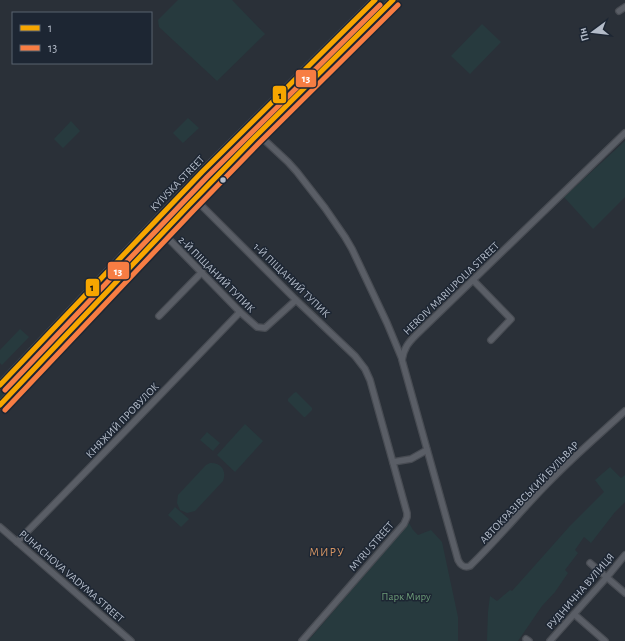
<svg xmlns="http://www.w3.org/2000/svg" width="625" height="641" font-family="'Alegreya Sans',sans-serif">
<rect width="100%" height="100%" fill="#2a3038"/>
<!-- green -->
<g fill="#273a3e">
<path d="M178,0H232L265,34L217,81L159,27L158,20Z"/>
<path d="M380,0H389L204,185H200L199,183V180Z"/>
<path d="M482,24L501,42L470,74L451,56Z"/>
<path d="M188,118L199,128L183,143L173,133Z"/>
<path d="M71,121L80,131L63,148L54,139Z"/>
<path d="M625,141V197L593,229L564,197Z"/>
<path d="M184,197H188L189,201L0,401V391Z"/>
<path d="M20,329L29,337L2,365L0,363V350Z"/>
<path d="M296,392L312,408V410L305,417H304L288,401V399L294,393Z"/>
<path d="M245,424L263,441L235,472L217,455Z"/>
<path d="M207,432L220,443L213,451L200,440Z"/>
<path d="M210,463C221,462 227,471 223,481L195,511L187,513L180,510L177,503L178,495L206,465Z"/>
<path d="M610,467L621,478L625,475V502L615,512L591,543L584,537L575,550L578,553L565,570L568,573L555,592L542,606L518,641H487L488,612L490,596L497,601L510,590L512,591L569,527L604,492L595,480Z"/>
<path d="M175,507L189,519L181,527L168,515Z"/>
<path d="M409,523L413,530L418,535L431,530L442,542L458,617V641H308Z"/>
</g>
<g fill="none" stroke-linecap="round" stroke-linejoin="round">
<!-- minor casing -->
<g stroke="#484c53" stroke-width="8">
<g id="minor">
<path d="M619,11L625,7"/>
<path d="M625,133L416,335C408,343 404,348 402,360L458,560C461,566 464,568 470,566C498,539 523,508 550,481C574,456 600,434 625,411"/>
<path d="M258,134L288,162L297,172L325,208L345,237L352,249L387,323L402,359"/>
<path d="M194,181L195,199L296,300L355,356L365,369L370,380L407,513V517L404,524L302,641"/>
<path d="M163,233L240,312L257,327L265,328L296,300"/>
<path d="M473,280L511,319L491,340"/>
<path d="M159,316L202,272"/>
<path d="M393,462L411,459L427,450"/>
<path d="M0,527L131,641"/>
<path d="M17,542C92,466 166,389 240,312"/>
<path d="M590,563L625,593"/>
<path d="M574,614L605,641"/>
<path d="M526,639L529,641"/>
<path d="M550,641L607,577L625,555"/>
</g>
</g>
<!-- major casing -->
<g stroke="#484c55" stroke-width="9">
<g id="major">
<path d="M0,385L202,172L375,0"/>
<path d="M0,405L189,205L255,137L393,0"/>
</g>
</g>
<!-- minor -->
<use href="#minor" stroke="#5a5e66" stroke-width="5.5"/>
<!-- major -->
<use href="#major" stroke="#5c6168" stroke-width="7"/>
<!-- bus-1 casing -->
<g stroke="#1d2633" stroke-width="8">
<g id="bus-1">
<path d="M0,385L202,172L375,0"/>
<path d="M0,405L189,205L255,137L393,0"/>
</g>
</g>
<!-- bus-2 casing -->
<g stroke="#1d2633" stroke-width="8">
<g id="bus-2">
<path d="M5,390L207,177L380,5"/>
<path d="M5,410L194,210L260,142L398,5"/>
</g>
</g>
<!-- bus-1 -->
<use href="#bus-1" stroke="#f7a600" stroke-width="5"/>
<!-- bus-2 -->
<use href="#bus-2" stroke="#f77d43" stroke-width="5"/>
</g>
<!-- markers -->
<circle fill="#b4bcc9" stroke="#1d2633" stroke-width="1.5" cx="223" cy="180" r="3.5"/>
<g text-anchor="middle" stroke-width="3" stroke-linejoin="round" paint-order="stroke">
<!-- street labels -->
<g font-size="11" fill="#b4bcc9" stroke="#1d2633">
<text transform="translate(177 183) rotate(-46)" y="4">KYIVSKA STREET</text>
<text transform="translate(217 274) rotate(45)" y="4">2-Й ПІЩАНИЙ ТУПИК</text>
<text transform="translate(292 280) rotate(44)" y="4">1-Й ПІЩАНИЙ ТУПИК</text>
<text transform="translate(451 288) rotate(-44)" y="4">HEROIV MARIUPOLIA STREET</text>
<text transform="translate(122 420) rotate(-46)" y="4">КНЯЖИЙ ПРОВУЛОК</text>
<text transform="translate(529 492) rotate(-46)" y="4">АВТОКРАЗІВСЬКИЙ БУЛЬВАР</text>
<text transform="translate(371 546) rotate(-49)" y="4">MYRU STREET</text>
<text transform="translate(72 576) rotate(41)" y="4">PUHACHOVA VADYMA STREET</text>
<text transform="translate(580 591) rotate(-49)" y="4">РУДНИЧНА ВУЛИЦЯ</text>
</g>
<!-- park labels -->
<g font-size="11" fill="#6b9a76" stroke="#1d2633">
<text x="406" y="600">Парк Миру</text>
</g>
<!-- neighbourhood labels -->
<g font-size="12" letter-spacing="1" fill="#d59563" stroke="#1d2633">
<text x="327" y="556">МИРУ</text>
</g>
</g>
<g stroke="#1d2633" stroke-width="1.5">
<rect x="295" y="69" width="22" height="19" rx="4" fill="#f77d43"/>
<rect x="272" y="85" width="15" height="19" rx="4" fill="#f7a600"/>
<rect x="107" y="261" width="23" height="19" rx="4" fill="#f77d43"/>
<rect x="85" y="278" width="15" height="19" rx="4" fill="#f7a600"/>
</g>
<g font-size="11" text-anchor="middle" font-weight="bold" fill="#fff">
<text x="306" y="82">13</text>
<text x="118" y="275">13</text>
</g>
<g font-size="11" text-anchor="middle" font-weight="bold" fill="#111">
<text x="280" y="99">1</text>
<text x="92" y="291">1</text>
</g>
<!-- legend -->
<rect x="12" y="12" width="140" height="52" fill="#1d2633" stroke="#59626f"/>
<rect x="20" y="25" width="20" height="6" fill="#f7a600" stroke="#59626f"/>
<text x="48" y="32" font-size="12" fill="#b4bcc9">1</text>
<rect x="20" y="45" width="20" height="6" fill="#f77d43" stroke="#59626f"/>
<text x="48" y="52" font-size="12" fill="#b4bcc9">13</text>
<!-- north arrow -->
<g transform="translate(593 32) rotate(255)" stroke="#1d2633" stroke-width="3" paint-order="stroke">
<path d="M0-3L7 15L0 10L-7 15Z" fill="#b4bcc9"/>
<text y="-6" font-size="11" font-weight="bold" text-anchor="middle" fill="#b4bcc9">Пн</text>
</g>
</svg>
